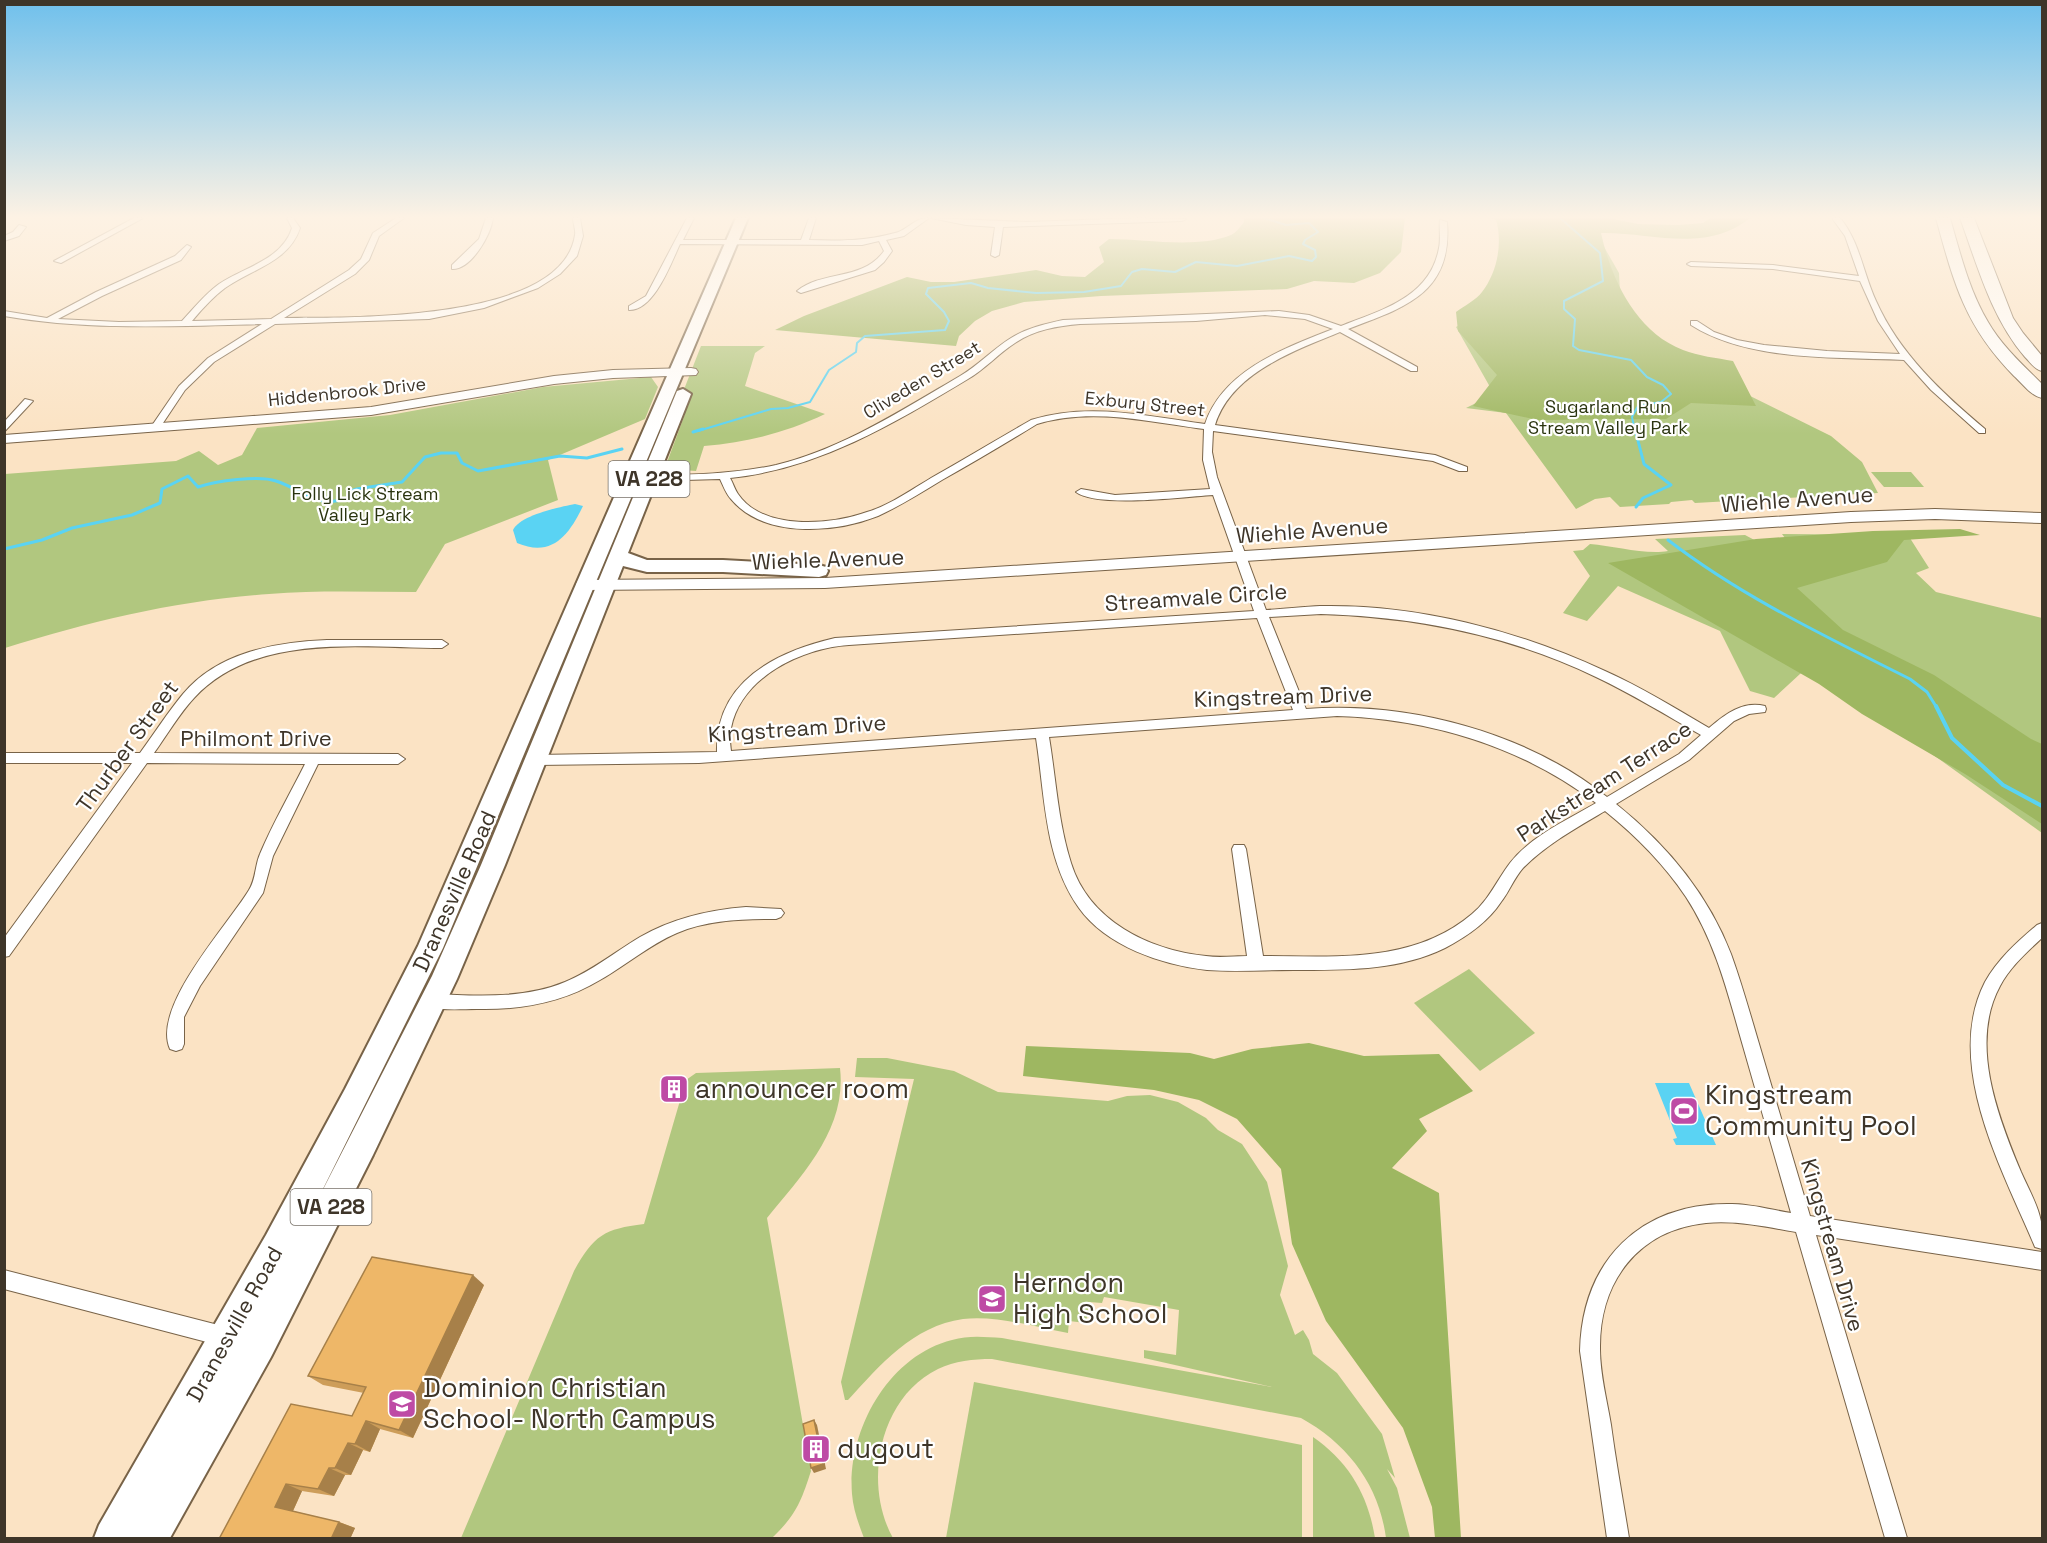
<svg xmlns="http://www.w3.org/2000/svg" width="2047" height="1543" font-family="'Space Grotesk',sans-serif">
<rect width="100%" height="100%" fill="#fbe3c4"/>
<!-- green -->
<g fill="#b1c77f">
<path d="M1603,245L1619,273L1620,292L1607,331L1734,388L1831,436L1862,462L1878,493L1695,503L1692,500L1671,502L1669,504L1620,507L1610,497L1595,499L1576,509L1506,413L1466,408L1494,394L1456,327L1509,295Z"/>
<path d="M701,346H765L755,353L745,386L825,414C785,433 748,442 704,446L696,471L668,469L666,465L685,414L674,415Z"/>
<path d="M651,377L658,387L645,419L548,460L558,500L445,544L416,592C367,592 318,590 269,594C179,600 91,621 5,648V474L176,461L199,451L218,465L242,455L257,428L390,415L543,387Z"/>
<path d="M1871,472H1911L1924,487H1884Z"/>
<path d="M1782,534L1908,535L1929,568L1916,573L1936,592L2042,618V833L1914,741L1813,662L1774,698L1750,691L1720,631L1618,586L1587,621L1563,613L1590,576L1573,551L1583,550L1590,544C1614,546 1646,555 1668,551L1655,539L1745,535L1762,544L1788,542Z"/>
<path d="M1469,969L1535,1033L1480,1071L1414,1003Z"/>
<path d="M857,1058H887L954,1071L998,1092L1108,1101L1127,1096L1150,1095L1178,1102L1206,1118L1218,1130L1242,1144L1267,1182L1288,1266L1280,1295L1295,1335L1303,1330L1309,1340L1313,1354L1337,1373L1382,1434L1395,1478L1387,1469L1397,1488L1410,1538H1386C1379,1485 1348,1444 1301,1418L992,1359C973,1359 955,1361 938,1369C878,1398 863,1485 893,1538H864C859,1525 853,1509 852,1494C847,1431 888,1356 952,1340C969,1335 985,1337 1002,1338L1272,1387L1144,1358V1350L1176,1355L1179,1310L1104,1297L1102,1303L1089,1302L1086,1323L1069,1321L1068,1333C1035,1327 996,1315 963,1319C913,1326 880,1365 848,1400H845L841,1382L914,1079L855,1077Z"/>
<path d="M840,1068C847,1129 803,1174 767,1218L811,1471C801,1502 796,1515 772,1538H461L574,1271C594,1235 604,1229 644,1224L686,1080L696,1073Z"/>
<path d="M974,1382L1302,1445V1538H946Z"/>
<path d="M1313,1437C1349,1462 1368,1495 1375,1538H1313Z"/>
</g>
<!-- forest -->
<g fill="#9eb761">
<path d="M1244,218H1405L1401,252L1380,273L1354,283L1314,281L1287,289L1101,296L1024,302L992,311L975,321L959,336L956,346L775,330L804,316L907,277L931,282H954L1036,270L1062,276L1085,277L1104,262L1099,247L1109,239C1145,239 1197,249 1231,235C1236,233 1240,227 1244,222Z"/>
<path d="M1492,218H1609L1638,224L1678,225L1703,223L1710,218H1750C1705,254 1652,232 1601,233C1611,279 1636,332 1683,350C1698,356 1717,358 1733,361L1756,406L1691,403L1666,419L1538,420L1473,406L1497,375L1458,331L1456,312C1464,306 1476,300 1482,292C1497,273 1503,243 1496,220Z"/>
<path d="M1960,529L1980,535L1904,540L1887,562L1797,588L1843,630L1934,675L2031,739L2042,744V824L1965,774L1862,714L1819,684L1608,563L1756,539L1873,531Z"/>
<path d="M1309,1043L1364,1056L1439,1054L1473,1091L1419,1119L1427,1131L1392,1168L1439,1193L1461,1538H1435L1432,1507L1403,1428L1326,1321L1292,1244L1281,1169L1237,1119L1199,1100L1154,1090L1023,1076L1026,1046L1190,1053L1214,1059L1252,1049Z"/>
</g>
<!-- water -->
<g fill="#5ad3f3">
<path d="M575,504L583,506C569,535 552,558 517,543L513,530C520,515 560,507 575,504Z"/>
<path d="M1655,1083H1689L1716,1145H1676L1673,1139L1677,1138Z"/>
</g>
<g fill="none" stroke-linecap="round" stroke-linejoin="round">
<!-- stream-far2 -->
<g stroke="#5ad3f3" stroke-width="2">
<path d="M1560,218L1600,253L1603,281L1564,301V309L1575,319L1573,346L1579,350L1631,360L1647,377L1663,385L1671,394L1661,402L1638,406L1632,417L1635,431"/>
<path d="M698,431L771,409L788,408L810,402L829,370L856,352L857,343L865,336L945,330L949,321L944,312L926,294L928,288L971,283L988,288L1036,293L1084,292L1121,286L1132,272L1142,269L1175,272L1196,262L1237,266L1289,256L1312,261L1316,257L1315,250L1303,244L1305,240L1318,232L1309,223L1286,225L1264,218"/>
</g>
<!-- stream-far1 -->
<g stroke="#5ad3f3" stroke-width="3">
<path d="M1635,429L1644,464L1671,485L1643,498L1636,507"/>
<path d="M693,432L703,429"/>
<path d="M1668,540C1742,597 1827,637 1910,679L1927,692L1937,708"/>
<path d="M4,549L42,540L72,528L132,515L160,503L162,489L188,476L198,487C216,481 259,475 276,481C306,491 314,509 349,498L351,491L357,489L402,482L425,457L441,453H457L462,463L478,471L560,456L587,458L622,449"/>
</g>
<!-- stream -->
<path stroke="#5ad3f3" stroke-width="4" d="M1936,706L1952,738L2003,785L2042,806"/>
<!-- street casing -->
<g stroke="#786348" stroke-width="2">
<g id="street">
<path d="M134,218H143L61,263L54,261Z"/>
<path d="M287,218H293L300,228C289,262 252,269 225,288C213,297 202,309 192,321L271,319L349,270L361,259L373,233L396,218H404L379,236L369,260L355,274L284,318C348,317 562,323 575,235C576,230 573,223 573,218H580L583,236L577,256L560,274L538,288L484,308L429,319L275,324L214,362L185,390L159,429L156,430L151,427L179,386L208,358L262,324C176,326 90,331 4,316V311L47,318L96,292L175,256L187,245L191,247L181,260L102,296L58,319L119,322L182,321C194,308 205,294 219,284C244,267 282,260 292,228Z"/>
<path d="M486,218H493C491,235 471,270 452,269V265L479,239Z"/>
<path d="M687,218H694L683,240H801L809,218H816L809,240C839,241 866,241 895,233C908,230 915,217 929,218L904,236L886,240L892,251L884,262L875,270L801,293L797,291C823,270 863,281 884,251L879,241L862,245L680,244C671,263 654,311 629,310V306L646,296Z"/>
<path d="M931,218L1027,222L1138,218L1186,219L1182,221L1003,227L999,255L995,257L991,255L995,227L966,225Z"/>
<path d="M1832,218H1840C1860,242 1863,273 1876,301C1899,353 1942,393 1985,429V433H1979L1931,390L1904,360C1837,357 1749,362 1691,325V321H1697L1714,332L1737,340L1764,345L1827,351L1900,354L1878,321L1860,281L1773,269L1691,266L1687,264L1691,262L1773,265L1859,276L1845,236Z"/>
<path d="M1440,220L1447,222C1453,294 1403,308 1348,329L1417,367V371H1411L1340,332C1294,351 1231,373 1215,425L1435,455L1467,467V471H1459L1433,461L1213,431L1212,452L1217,477L1266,610C1284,609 1302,607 1320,606C1417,604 1517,630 1605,671C1641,687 1675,708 1709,728C1724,715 1743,700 1765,706L1766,709L1765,712L1749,714L1734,721L1689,760L1616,804C1666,844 1708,894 1731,954C1743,987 1752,1021 1762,1054C1778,1108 1794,1162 1810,1216L2042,1252V1270L1816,1235L1907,1538H1885L1796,1232C1767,1227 1736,1220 1706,1223C1638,1230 1599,1282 1600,1349C1600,1375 1607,1400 1611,1425C1616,1463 1623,1500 1629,1538H1607L1580,1351C1582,1260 1641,1202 1732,1204C1751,1204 1772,1210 1791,1213C1775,1157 1759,1102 1743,1046C1728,994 1716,943 1686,897C1664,864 1636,836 1605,811C1576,828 1547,844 1523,868C1514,878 1509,892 1501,902C1488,922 1466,937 1445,948C1398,971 1345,970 1294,970C1265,970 1235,972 1207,970C1162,965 1106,946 1079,908C1044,859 1045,795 1036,738L699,763L536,765L529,760L536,755L717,752C715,682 775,652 835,638L1254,611L1213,495C1183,497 1097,508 1076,492L1081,489L1115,495L1210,489L1203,460L1204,429C1149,422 1092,407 1037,424C1006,443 974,462 942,480C921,493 900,506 878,516C835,533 764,539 731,499C726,494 723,485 720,479L649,481L644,478L649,475C691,475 734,474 776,465C842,449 902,410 960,376C979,365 993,349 1011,338C1027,328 1045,324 1063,320L1279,311L1309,315L1341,326C1381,310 1430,298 1439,248C1441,239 1439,229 1440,220ZM1265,315L1305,319L1333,329C1285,348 1223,370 1205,424C1147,416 1088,402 1031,420C998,439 965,459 931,478C911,490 890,505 867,512C831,525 763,531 738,494C735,490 733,483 730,478C818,469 893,424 968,379C985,369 998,354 1015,343C1034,330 1057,326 1080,324L1196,321ZM1321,614C1417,617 1509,635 1596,677C1632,694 1666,715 1701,735L1679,754L1607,797C1526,732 1408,701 1306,709L1269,617ZM1257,618L1293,710L731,751C730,743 729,735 731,728C741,677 802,648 849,645ZM1337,716C1430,719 1521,746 1596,803C1567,820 1531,836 1510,863C1497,880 1489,900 1472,914C1413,964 1335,956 1263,956L1246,849L1244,845H1234L1232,849L1247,956C1234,956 1220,958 1206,956C1149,950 1089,921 1071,863C1058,822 1056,779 1049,737Z"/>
<path d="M19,225L26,227L19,236L4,241V236L13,232Z"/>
<path d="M25,399L33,401L4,432V422Z"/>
<path d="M327,640H442L448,644L442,648C361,648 255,632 194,698C179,714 167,735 154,753L398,754L405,759L398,764H318L273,856L263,893L200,986L184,1017V1044L182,1049L176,1051L170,1049C151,1007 228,925 249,890C256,879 255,865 260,854C273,823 290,794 305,764L147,763L9,956L4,957V938L132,763H4V753H140C154,734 168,712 183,694C218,652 276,642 327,640Z"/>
<path d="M746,907L781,909L784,913L781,917L776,919C743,919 708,920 677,933C649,945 626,965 600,980C562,1003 520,1010 477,1009C461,1009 442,1011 427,1006L425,1001L427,996L433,994C477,996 524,999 565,982C592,971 615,952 640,937C673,918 709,910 746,907Z"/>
<path d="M2042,923V938C2027,952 2010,967 2000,986C1969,1043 1998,1117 2021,1172C2033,1199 2046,1218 2042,1249L2035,1247C2003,1171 1943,1064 1985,982C1998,959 2017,942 2037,925Z"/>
<path d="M4,1270L226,1327L233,1330L236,1337L233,1344L226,1347L4,1289Z"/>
</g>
</g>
<!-- secondary casing -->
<g stroke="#786348" stroke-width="2">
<g id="secondary">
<path d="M691,368L696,369L698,372L696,375L613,378L554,384L371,415L4,443V435L371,407L554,376L613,370Z"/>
<path d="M1935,509L2042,513V523L1935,519L1851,522L825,588L584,590L578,589L576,585L578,581L584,580L825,578L1851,512Z"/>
</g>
</g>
<!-- primary casing -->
<g stroke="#786348" stroke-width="4">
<path id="primary" d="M736,218H748L443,948L310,1215L432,976L481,865L677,391L683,389L691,394L628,553L647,560H723L819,565L826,567L828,571L826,575L819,577L723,572H647L623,566L505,865L457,979L373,1155L271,1357L170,1538H94L99,1525L266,1235L345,1089L418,946Z"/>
</g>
<!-- highway casing -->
<g stroke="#786348" stroke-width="2">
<g id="highway">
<path d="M1936,218H1950C1960,253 1969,290 1988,322C2001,345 2023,365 2042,384V398C2031,396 2023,384 2014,376C1965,326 1954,284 1936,218Z"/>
<path d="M1960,218H1974L2013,318L2023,333L2042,356V371C2034,369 2031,363 2025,357C1991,317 1978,267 1960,218Z"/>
</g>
</g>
<!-- street -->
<use href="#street" fill="#fff" fill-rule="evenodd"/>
<!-- secondary -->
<use href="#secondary" fill="#fff" fill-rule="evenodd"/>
<!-- primary -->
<use href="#primary" fill="#fff" fill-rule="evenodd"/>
<!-- highway -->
<use href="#highway" fill="#fff" fill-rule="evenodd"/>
</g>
<!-- wall -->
<path fill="#cd9d59" d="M484,1285L413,1438L380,1429L370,1452L363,1450L351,1475H345L334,1496L302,1491L293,1511L339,1522L355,1528L350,1539H219L352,1416L364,1393L323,1385L308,1376Z"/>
<!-- shaded-wall -->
<g fill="#a78049">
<path d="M473,1275L484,1285L413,1438L399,1430Z"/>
<path d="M814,1420L817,1425L826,1469L814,1473L811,1468Z"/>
<path d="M366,1421L380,1429L370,1452L355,1444Z"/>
<path d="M348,1443L363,1450L351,1475L335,1468Z"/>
<path d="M329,1468L345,1475L334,1496L318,1489Z"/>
<path d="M286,1484L302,1491L292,1513L275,1507Z"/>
<path d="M339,1522L355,1528L350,1539H331Z"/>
</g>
<!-- building -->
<g fill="#eeb768" stroke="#a78049" stroke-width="1.5">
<path d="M372,1257L473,1275L399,1430L366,1421L355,1444L348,1443L335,1468H329L318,1489L286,1484L275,1507L339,1522L331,1539H219L291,1404L352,1416L366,1387L308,1376Z"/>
<path d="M814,1420L823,1464L811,1468L803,1424Z"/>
</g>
<!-- sky -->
<linearGradient id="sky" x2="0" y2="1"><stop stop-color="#6fc0ec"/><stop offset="0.5" stop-color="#fdf2e4"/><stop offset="1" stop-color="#fdf2e4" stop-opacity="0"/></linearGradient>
<rect width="2047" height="434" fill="url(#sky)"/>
<!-- icons -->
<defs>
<g id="building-square" transform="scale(1.5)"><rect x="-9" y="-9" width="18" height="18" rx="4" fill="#be4ba5" stroke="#fff"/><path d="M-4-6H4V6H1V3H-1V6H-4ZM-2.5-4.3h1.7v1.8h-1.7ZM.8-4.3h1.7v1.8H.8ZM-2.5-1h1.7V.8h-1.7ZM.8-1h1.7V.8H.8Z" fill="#fff"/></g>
<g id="stadium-square" transform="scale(1.5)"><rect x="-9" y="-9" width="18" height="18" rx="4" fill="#be4ba5" stroke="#fff"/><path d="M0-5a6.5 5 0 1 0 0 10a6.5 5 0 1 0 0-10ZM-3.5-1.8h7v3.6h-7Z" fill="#fff"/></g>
<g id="school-square" transform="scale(1.5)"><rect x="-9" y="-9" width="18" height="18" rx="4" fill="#be4ba5" stroke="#fff"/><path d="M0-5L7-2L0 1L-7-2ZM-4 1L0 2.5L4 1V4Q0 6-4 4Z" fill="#fff"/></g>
</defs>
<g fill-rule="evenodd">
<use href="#building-square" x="674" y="1089"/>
<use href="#stadium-square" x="1684" y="1111"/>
<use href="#school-square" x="992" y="1299"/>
<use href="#school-square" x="402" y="1404"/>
<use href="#building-square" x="816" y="1449"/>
</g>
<g text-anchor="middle" stroke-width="4.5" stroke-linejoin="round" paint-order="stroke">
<!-- far-street labels -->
<g font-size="18" fill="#3e3529" stroke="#fff">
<text transform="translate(922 380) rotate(-31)" y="6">Cliveden Street</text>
<text transform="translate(347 392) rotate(-6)" y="6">Hiddenbrook Drive</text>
<text transform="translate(1145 404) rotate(6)" y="6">Exbury Street</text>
</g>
<!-- far-park labels -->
<g font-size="18" fill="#2a340f" stroke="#fff">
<text x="1608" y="413">Sugarland Run<tspan x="1608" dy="21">Stream Valley Park</tspan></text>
<text x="365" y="500">Folly Lick Stream<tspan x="365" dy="21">Valley Park</tspan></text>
</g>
<!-- shield labels -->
<g fill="#fff" stroke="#787269" stroke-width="1.5">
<rect x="608.5" y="461" width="81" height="36" rx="4.5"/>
<rect x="290.5" y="1189" width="81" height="36" rx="4.5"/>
</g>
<g font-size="21" font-weight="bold" fill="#3e3529">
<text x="649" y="486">VA 228</text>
<text x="331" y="1214">VA 228</text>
</g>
<!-- street labels -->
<g font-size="22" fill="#3e3529" stroke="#fff">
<text transform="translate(1797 499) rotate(-4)" y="8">Wiehle Avenue</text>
<text transform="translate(1312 530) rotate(-4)" y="8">Wiehle Avenue</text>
<text transform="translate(828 559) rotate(-2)" y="8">Wiehle Avenue</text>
<text transform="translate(1196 597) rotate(-4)" y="8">Streamvale Circle</text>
<text transform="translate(1283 696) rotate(-2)" y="8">Kingstream Drive</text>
<text transform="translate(797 728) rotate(-4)" y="8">Kingstream Drive</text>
<text x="256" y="746">Philmont Drive</text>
<text transform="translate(127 746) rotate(-54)" y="8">Thurber Street</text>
<text transform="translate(1604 781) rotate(-33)" y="8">Parkstream Terrace</text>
<text transform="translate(454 891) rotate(-66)" y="8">Dranesville Road</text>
<text transform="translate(1833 1245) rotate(74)" y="8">Kingstream Drive</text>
<text transform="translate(234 1324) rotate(-61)" y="8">Dranesville Road</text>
</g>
<!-- near-poi labels -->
<g font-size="27" fill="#3e3529" stroke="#fff" text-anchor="start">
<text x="695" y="1098">announcer room</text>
<text x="1705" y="1104">Kingstream<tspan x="1705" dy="31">Community Pool</tspan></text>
<text x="1013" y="1292">Herndon<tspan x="1013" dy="31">High School</tspan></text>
<text x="423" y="1397">Dominion Christian<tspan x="423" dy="31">School- North Campus</tspan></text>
<text x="837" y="1458">dugout</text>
</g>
</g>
<!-- border -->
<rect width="2047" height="1543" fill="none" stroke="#3e3529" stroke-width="12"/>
</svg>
